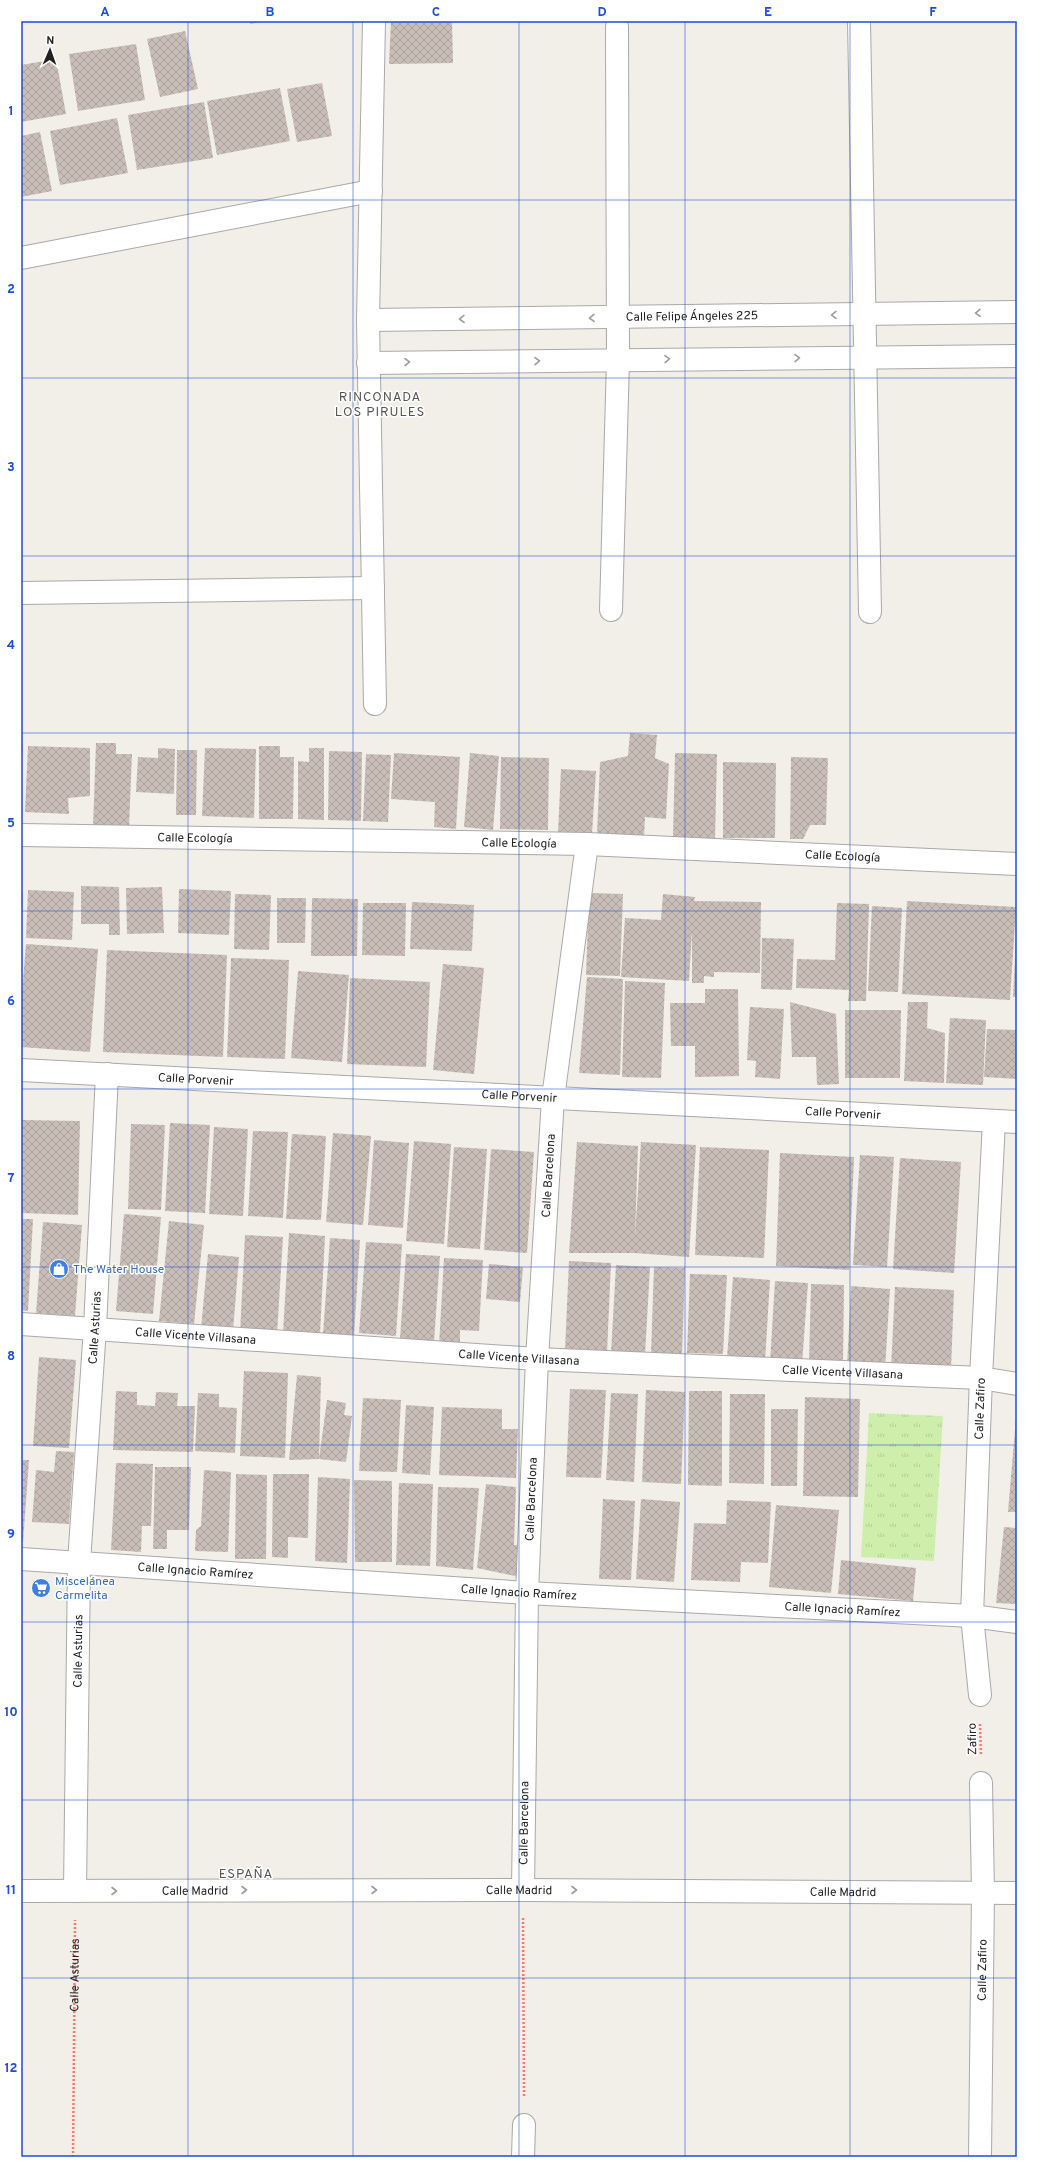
<svg xmlns="http://www.w3.org/2000/svg" width="1038" height="2178" font-family="Overpass,sans-serif">
<defs>
<pattern id="grass-tufts" width="24" height="20" patternUnits="userSpaceOnUse"><rect width="24" height="20" fill="#ceefac"/><path d="M3 7l-1-3M5 7V3M7 7l1-3M15 17l-1-3M17 17v-4M19 17l1-3" fill="none" stroke="#b1cd94"/></pattern>
<pattern id="building-cross-hatch" width="8" height="8" patternUnits="userSpaceOnUse"><rect width="8" height="8" fill="#c8beb7"/><path d="M0 0l8 8M0 8l8-8" fill="none" stroke="#aca39d"/></pattern>
</defs>
<rect width="100%" height="100%" fill="#f2efe8"/>
<!-- grass -->
<path fill="url(#grass-tufts)" d="M869,1413L943,1416L934,1561L861,1557Z"/>
<!-- building -->
<g fill="url(#building-cross-hatch)">
<path d="M250,21H261V22L250,24Z"/>
<path d="M391,21H452L453,63L389,64Z"/>
<path d="M185,31L198,89L160,97L147,39Z"/>
<path d="M136,44L145,100L78,111L69,54Z"/>
<path d="M56,59L66,114L21,122V65Z"/>
<path d="M322,83L332,136L297,142L287,89Z"/>
<path d="M280,88L290,141L217,155L207,101Z"/>
<path d="M204,102L213,158L137,170L128,115Z"/>
<path d="M117,118L128,173L60,185L50,131Z"/>
<path d="M40,132L52,191L21,197V136Z"/>
<path d="M630,733L657,735L655,758L669,764L666,819L645,817L644,837L597,835L600,762L628,756Z"/>
<path d="M96,743H116V754H132L129,828L93,827Z"/>
<path d="M21,745H23L22,758H21Z"/>
<path d="M28,746L90,748V796L68,798L69,814L25,812Z"/>
<path d="M259,746H280V757H294L293,819H259Z"/>
<path d="M158,748L175,749L174,794L136,792L138,757L158,758Z"/>
<path d="M205,748L256,749L254,818L202,816Z"/>
<path d="M309,748H324V820L298,819V761L309,762Z"/>
<path d="M177,750H197L196,815H176Z"/>
<path d="M329,751L362,752L361,821L328,820Z"/>
<path d="M394,753L460,757L456,829L434,827L435,802L391,799Z"/>
<path d="M470,753L499,756L493,830L464,827Z"/>
<path d="M675,753L717,754L715,839L673,838Z"/>
<path d="M366,754L391,755L388,822L363,821Z"/>
<path d="M501,757L549,758L548,830L500,829Z"/>
<path d="M791,757L828,758L826,825H810L803,839H790Z"/>
<path d="M723,762L776,763L775,838H723Z"/>
<path d="M561,769L596,771L592,834L558,832Z"/>
<path d="M81,886L119,887L120,935H109V924H81Z"/>
<path d="M162,887L164,933L127,934L126,888Z"/>
<path d="M179,889L231,891L229,935L178,933Z"/>
<path d="M28,890L74,892L72,940L26,938Z"/>
<path d="M21,893H23L22,918H21Z"/>
<path d="M589,893L623,894L620,976L586,975Z"/>
<path d="M235,894L271,895L269,950L234,949Z"/>
<path d="M663,894L695,897L694,901L761,902L760,973L714,972V977L704,976V983H692V931L689,981L621,977L625,918L661,920Z"/>
<path d="M277,898H306L305,943H277Z"/>
<path d="M312,898L358,899L357,956H311Z"/>
<path d="M907,901L1016,907L1010,1000L902,994Z"/>
<path d="M412,902L474,905L472,951L410,949Z"/>
<path d="M363,903H406L405,956L362,955Z"/>
<path d="M837,903L869,904L866,1001H848L849,990L796,988L797,959L835,960Z"/>
<path d="M872,906L902,908L898,992L868,991Z"/>
<path d="M1016,935H1017V997H1013Z"/>
<path d="M762,938L794,939L792,990L761,989Z"/>
<path d="M26,944L98,949L90,1052L21,1047V1004Z"/>
<path d="M107,950L227,955L223,1057L103,1052Z"/>
<path d="M231,958L289,960L285,1059L227,1057Z"/>
<path d="M443,964L484,968L474,1074L433,1070Z"/>
<path d="M298,971L349,975L342,1062L291,1058Z"/>
<path d="M587,977L623,979L620,1075L579,1073Z"/>
<path d="M350,978L430,982L426,1067L347,1064Z"/>
<path d="M625,981L665,983L661,1078L622,1077Z"/>
<path d="M705,989H738L739,1076L695,1077V1046H671L670,1003H705Z"/>
<path d="M790,1002L836,1014L839,1084L817,1085L816,1057H792Z"/>
<path d="M908,1002H928L927,1028L945,1033L944,1083L904,1081Z"/>
<path d="M750,1007L784,1009L780,1079L755,1077L756,1061L747,1060Z"/>
<path d="M845,1010H901L900,1078H845Z"/>
<path d="M950,1018L986,1020L983,1085L946,1083Z"/>
<path d="M987,1029L1017,1030V1079L984,1077Z"/>
<path d="M21,1120L80,1121L78,1215L21,1213Z"/>
<path d="M170,1123L210,1125L205,1213L165,1211Z"/>
<path d="M131,1124L165,1125L161,1210L128,1209Z"/>
<path d="M214,1127L248,1129L243,1216L209,1214Z"/>
<path d="M253,1131L288,1132L283,1218L248,1216Z"/>
<path d="M333,1133L371,1136L363,1225L326,1222Z"/>
<path d="M292,1134L326,1136L321,1220L286,1219Z"/>
<path d="M374,1140L409,1143L403,1228L368,1225Z"/>
<path d="M414,1141L451,1144L444,1244L406,1241Z"/>
<path d="M577,1142L638,1146L635,1237L641,1142L696,1145L689,1257L634,1253H569Z"/>
<path d="M454,1147L487,1149L480,1249L447,1247Z"/>
<path d="M700,1147L769,1150L764,1258L695,1255Z"/>
<path d="M491,1149L534,1152L527,1253L484,1250Z"/>
<path d="M780,1153L854,1157L849,1270L776,1266Z"/>
<path d="M860,1155L894,1157L887,1267L853,1265Z"/>
<path d="M900,1158L961,1162L954,1273L893,1269Z"/>
<path d="M124,1214L161,1217L153,1314L116,1311Z"/>
<path d="M21,1219H33L28,1311L21,1310Z"/>
<path d="M169,1221L204,1225L194,1324L159,1321Z"/>
<path d="M43,1222L82,1225L75,1316L36,1313Z"/>
<path d="M289,1233L325,1236L320,1334L283,1332Z"/>
<path d="M245,1235L283,1237L277,1334L240,1333Z"/>
<path d="M330,1238L360,1240L354,1336L323,1334Z"/>
<path d="M366,1242L402,1244L396,1336L359,1333Z"/>
<path d="M208,1254L239,1257L233,1331L201,1328Z"/>
<path d="M406,1254L440,1256L434,1342L400,1339Z"/>
<path d="M444,1258L483,1260L479,1331L460,1330V1347L439,1346Z"/>
<path d="M569,1261L611,1263L607,1353L565,1351Z"/>
<path d="M489,1264L523,1267L520,1302L486,1299Z"/>
<path d="M616,1265L650,1267L645,1355L611,1353Z"/>
<path d="M654,1267L685,1268L682,1355L651,1354Z"/>
<path d="M690,1274L727,1275L723,1354L687,1353Z"/>
<path d="M733,1277L770,1280L765,1361L727,1358Z"/>
<path d="M775,1281L808,1283L802,1364L770,1362Z"/>
<path d="M811,1284L844,1285L843,1363L809,1362Z"/>
<path d="M851,1286L890,1289L885,1369L847,1367Z"/>
<path d="M895,1287L954,1290L951,1370L891,1368Z"/>
<path d="M39,1357L76,1360L69,1448L33,1446Z"/>
<path d="M244,1371L288,1373L285,1458L240,1456Z"/>
<path d="M297,1375L321,1377L319,1459L327,1400L346,1403L344,1415L352,1416L346,1462L319,1459L289,1460Z"/>
<path d="M570,1389L606,1390L601,1478L566,1477Z"/>
<path d="M646,1390L685,1392L681,1484L642,1482Z"/>
<path d="M116,1391L137,1392V1405L155,1406L156,1392L178,1393L177,1406H195L193,1452L113,1450Z"/>
<path d="M689,1391H722V1486L688,1485Z"/>
<path d="M198,1393L219,1394V1407L237,1408L235,1453L195,1451Z"/>
<path d="M611,1393L638,1394L634,1482L606,1480Z"/>
<path d="M730,1394H765L764,1484L729,1483Z"/>
<path d="M805,1397L860,1399L858,1497L803,1496Z"/>
<path d="M363,1398L401,1400L397,1472L359,1471Z"/>
<path d="M406,1405L434,1407L430,1475L402,1473Z"/>
<path d="M442,1407L502,1409V1429H518L516,1478L439,1475Z"/>
<path d="M771,1409H798L797,1486H771Z"/>
<path d="M1016,1418H1017V1512H1008Z"/>
<path d="M56,1451L74,1452L69,1524L32,1522L36,1470L54,1472Z"/>
<path d="M21,1460H29L23,1542H21Z"/>
<path d="M116,1463L153,1464L151,1526H142L141,1552L111,1550Z"/>
<path d="M155,1467H191L189,1530H167V1549H153Z"/>
<path d="M204,1470L231,1472L228,1552L195,1551L196,1530L201,1526Z"/>
<path d="M236,1474L267,1475L266,1559H235Z"/>
<path d="M273,1474H309L308,1538L288,1537V1558L272,1557Z"/>
<path d="M318,1477L350,1479L347,1563L315,1561Z"/>
<path d="M354,1480L392,1481V1562H355Z"/>
<path d="M399,1483L433,1484L430,1566L396,1565Z"/>
<path d="M486,1484L516,1487L514,1545H521L520,1577L477,1568Z"/>
<path d="M438,1487L479,1488L473,1570L436,1566Z"/>
<path d="M603,1499L635,1501L631,1580L599,1579Z"/>
<path d="M641,1499L680,1502L674,1582L636,1579Z"/>
<path d="M727,1500L771,1502L768,1563L741,1562L740,1582L691,1580L694,1523L726,1524Z"/>
<path d="M776,1505L839,1510L831,1593L769,1587Z"/>
<path d="M1004,1527L1017,1528V1604L996,1603Z"/>
<path d="M841,1560L916,1568L913,1601L838,1594Z"/>
</g>
<g fill="none" stroke-linecap="round" stroke-linejoin="round">
<!-- minor casing -->
<g stroke="#a9a9a9" stroke-width="24">
<g id="minor">
<path d="M374,21L368,320L375,704"/>
<path d="M859,21L870,612"/>
<path d="M21,258L371,191"/>
<path id="s2" d="M368,320L1017,312"/>
<path d="M368,363L1017,356"/>
<path d="M21,593L373,588"/>
<path d="M611,610L618,360L617,27"/>
<path id="s3" d="M21,835L587,844L1017,864"/>
<path id="s4" d="M21,1324L537,1359L981,1378L1017,1384"/>
<path id="s5" d="M980,1695L972,1616L981,1378L994,1121"/>
<path id="s6" d="M523,1890L527,1593L537,1359L553,1098L587,844"/>
<path id="s7" d="M21,1891L523,1890L1017,1893"/>
<path id="s8" d="M75,1891L79,1562L95,1328L107,1074"/>
<path d="M523,2157L524,2125"/>
<path id="s9" d="M980,2157L983,1893L981,1783"/>
</g>
</g>
<!-- tertiary casing -->
<g stroke="#a9a9a9" stroke-width="24">
<g id="tertiary">
<path id="s10" d="M21,1070L1017,1122"/>
<path id="s11" d="M21,1559L527,1593L972,1616L1017,1622"/>
</g>
</g>
<!-- path -->
<g stroke="#ff776c" stroke-width="2.5" stroke-dasharray="2 2" stroke-linecap="butt">
<path d="M980,1724L981,1755"/>
<path d="M523,1918L524,2097"/>
<path id="s1" d="M73,2157L75,1920"/>
</g>
<!-- minor -->
<use href="#minor" stroke="#fff" stroke-width="22"/>
<!-- tertiary -->
<use href="#tertiary" stroke="#fff" stroke-width="22"/>
</g>
<!-- one-way arrows -->
<defs><path id="oneway-chevron" d="M-2-3.5L2.5 0L-2 3.5" fill="none" stroke-width="1.6" stroke-linecap="round" stroke-linejoin="round"/></defs>
<g stroke="#9c9c9c">
<use href="#oneway-chevron" transform="translate(978 313) rotate(179)"/>
<use href="#oneway-chevron" transform="translate(834 315) rotate(179)"/>
<use href="#oneway-chevron" transform="translate(592 318) rotate(179)"/>
<use href="#oneway-chevron" transform="translate(462 319) rotate(179)"/>
<use href="#oneway-chevron" transform="translate(797 358) rotate(-1)"/>
<use href="#oneway-chevron" transform="translate(667 359) rotate(-1)"/>
<use href="#oneway-chevron" transform="translate(537 361) rotate(-1)"/>
<use href="#oneway-chevron" transform="translate(407 362) rotate(-1)"/>
<use href="#oneway-chevron" transform="translate(244 1890)"/>
<use href="#oneway-chevron" transform="translate(374 1890)"/>
<use href="#oneway-chevron" transform="translate(574 1890)"/>
<use href="#oneway-chevron" transform="translate(114 1891)"/>
</g>
<!-- grid -->
<path fill="none" stroke="#1d4ed8" stroke-width="1" stroke-opacity="0.55" d="M188,21V2157M353,21V2157M519,21V2157M685,21V2157M850,21V2157M21,200H1017M21,378H1017M21,556H1017M21,733H1017M21,911H1017M21,1089H1017M21,1267H1017M21,1445H1017M21,1622H1017M21,1800H1017M21,1978H1017"/>
<!-- icons -->
<defs>
<g id="shop-disc" transform="scale(1)"><circle r="9.5" fill="#3f7fe0" stroke="#fff"/><path d="M-5-2.5h2.3a2.7 3.5 0 0 1 5.4 0H5L5.5 6h-11ZM-1.5-2.5h3a1.5 2.3 0 0 0-3 0Z" fill="#fff"/></g>
<g id="supermarket-disc" transform="scale(1)"><circle r="9.5" fill="#3f7fe0" stroke="#fff"/><path d="M-6-5.5h2.5l.6 2H6L4.5 2H-2.5L-4.4-4H-6ZM-1.5 3.2a1.3 1.3 0 1 0 .1 0ZM3 3.2a1.3 1.3 0 1 0 .1 0Z" fill="#fff"/></g>
</defs>
<g fill-rule="evenodd">
<use href="#shop-disc" x="59" y="1269"/>
<use href="#supermarket-disc" x="41" y="1588"/>
</g>
<g text-anchor="middle" stroke-width="3" stroke-linejoin="round" paint-order="stroke">
<!-- street labels -->
<g font-size="12" fill="#222" stroke="#fff">
<text dy="4" stroke="none"><textPath href="#s2" startOffset="324">Calle Felipe Ángeles 225</textPath></text>
<text dy="4" stroke="none"><textPath href="#s3" startOffset="174">Calle Ecología</textPath></text>
<text dy="4" stroke="none"><textPath href="#s3" startOffset="498">Calle Ecología</textPath></text>
<text dy="4" stroke="none"><textPath href="#s3" startOffset="822">Calle Ecología</textPath></text>
<text dy="4" stroke="none"><textPath href="#s10" startOffset="175">Calle Porvenir</textPath></text>
<text dy="4" stroke="none"><textPath href="#s10" startOffset="499">Calle Porvenir</textPath></text>
<text dy="4" stroke="none"><textPath href="#s10" startOffset="823">Calle Porvenir</textPath></text>
<text dy="4" stroke="none"><textPath href="#s6" startOffset="715">Calle Barcelona</textPath></text>
<text dy="4" stroke="none"><textPath href="#s8" startOffset="564">Calle Asturias</textPath></text>
<text dy="4" stroke="none"><textPath href="#s4" startOffset="175">Calle Vicente Villasana</textPath></text>
<text dy="4" stroke="none"><textPath href="#s4" startOffset="499">Calle Vicente Villasana</textPath></text>
<text dy="4" stroke="none"><textPath href="#s4" startOffset="823">Calle Vicente Villasana</textPath></text>
<text dy="4" stroke="none"><textPath href="#s5" startOffset="287">Calle Zafiro</textPath></text>
<text dy="4" stroke="none"><textPath href="#s6" startOffset="391">Calle Barcelona</textPath></text>
<text dy="4" stroke="none"><textPath href="#s11" startOffset="175">Calle Ignacio Ramírez</textPath></text>
<text dy="4" stroke="none"><textPath href="#s11" startOffset="499">Calle Ignacio Ramírez</textPath></text>
<text dy="4" stroke="none"><textPath href="#s11" startOffset="823">Calle Ignacio Ramírez</textPath></text>
<text dy="4" stroke="none"><textPath href="#s8" startOffset="240">Calle Asturias</textPath></text>
<text transform="translate(972 1739) rotate(-91)" y="4">Zafiro</text>
<text dy="4" stroke="none"><textPath href="#s6" startOffset="67">Calle Barcelona</textPath></text>
<text dy="4" stroke="none"><textPath href="#s7" startOffset="174">Calle Madrid</textPath></text>
<text dy="4" stroke="none"><textPath href="#s7" startOffset="498">Calle Madrid</textPath></text>
<text dy="4" stroke="none"><textPath href="#s7" startOffset="822">Calle Madrid</textPath></text>
<text dy="4" stroke="none"><textPath href="#s9" startOffset="187">Calle Zafiro</textPath></text>
<text dy="4" stroke="none"><textPath href="#s1" startOffset="182">Calle Asturias</textPath></text>
</g>
<!-- shop labels -->
<g font-size="12" fill="#366cbe" stroke="#fff" text-anchor="start">
<text x="73" y="1273">The Water House</text>
<text x="55" y="1585">Miscelánea<tspan x="55" dy="14">Carmelita</tspan></text>
</g>
<!-- neighbourhood labels -->
<g font-size="13" letter-spacing="1" fill="#555" stroke="#fff">
<text x="380" y="401">RINCONADA<tspan x="380" dy="15">LOS PIRULES</tspan></text>
<text x="246" y="1878">ESPAÑA</text>
</g>
</g>
<!-- border -->
<rect width="1038" height="2178" fill="none" stroke="#ffffff" stroke-width="44"/>
<!-- north arrow -->
<g transform="translate(50 50) rotate(2)" stroke="#ffffff" stroke-width="3" paint-order="stroke">
<path d="M0-3L7 15L0 10L-7 15Z" fill="#222222"/>
<text y="-6" font-size="11" font-weight="bold" text-anchor="middle" fill="#222222">N</text>
</g>
<rect x="22" y="22" width="994" height="2134" fill="none" stroke="#1d4ed8" stroke-width="1.5"/>
<g font-size="13" text-anchor="middle" font-weight="bold" fill="#1d4ed8">
<text x="105" y="16">A</text>
<text x="270" y="16">B</text>
<text x="436" y="16">C</text>
<text x="602" y="16">D</text>
<text x="768" y="16">E</text>
<text x="933" y="16">F</text>
<text x="11" y="115">1</text>
<text x="11" y="293">2</text>
<text x="11" y="471">3</text>
<text x="11" y="649">4</text>
<text x="11" y="827">5</text>
<text x="11" y="1005">6</text>
<text x="11" y="1182">7</text>
<text x="11" y="1360">8</text>
<text x="11" y="1538">9</text>
<text x="11" y="1716">10</text>
<text x="11" y="1894">11</text>
<text x="11" y="2072">12</text>
</g>
</svg>
